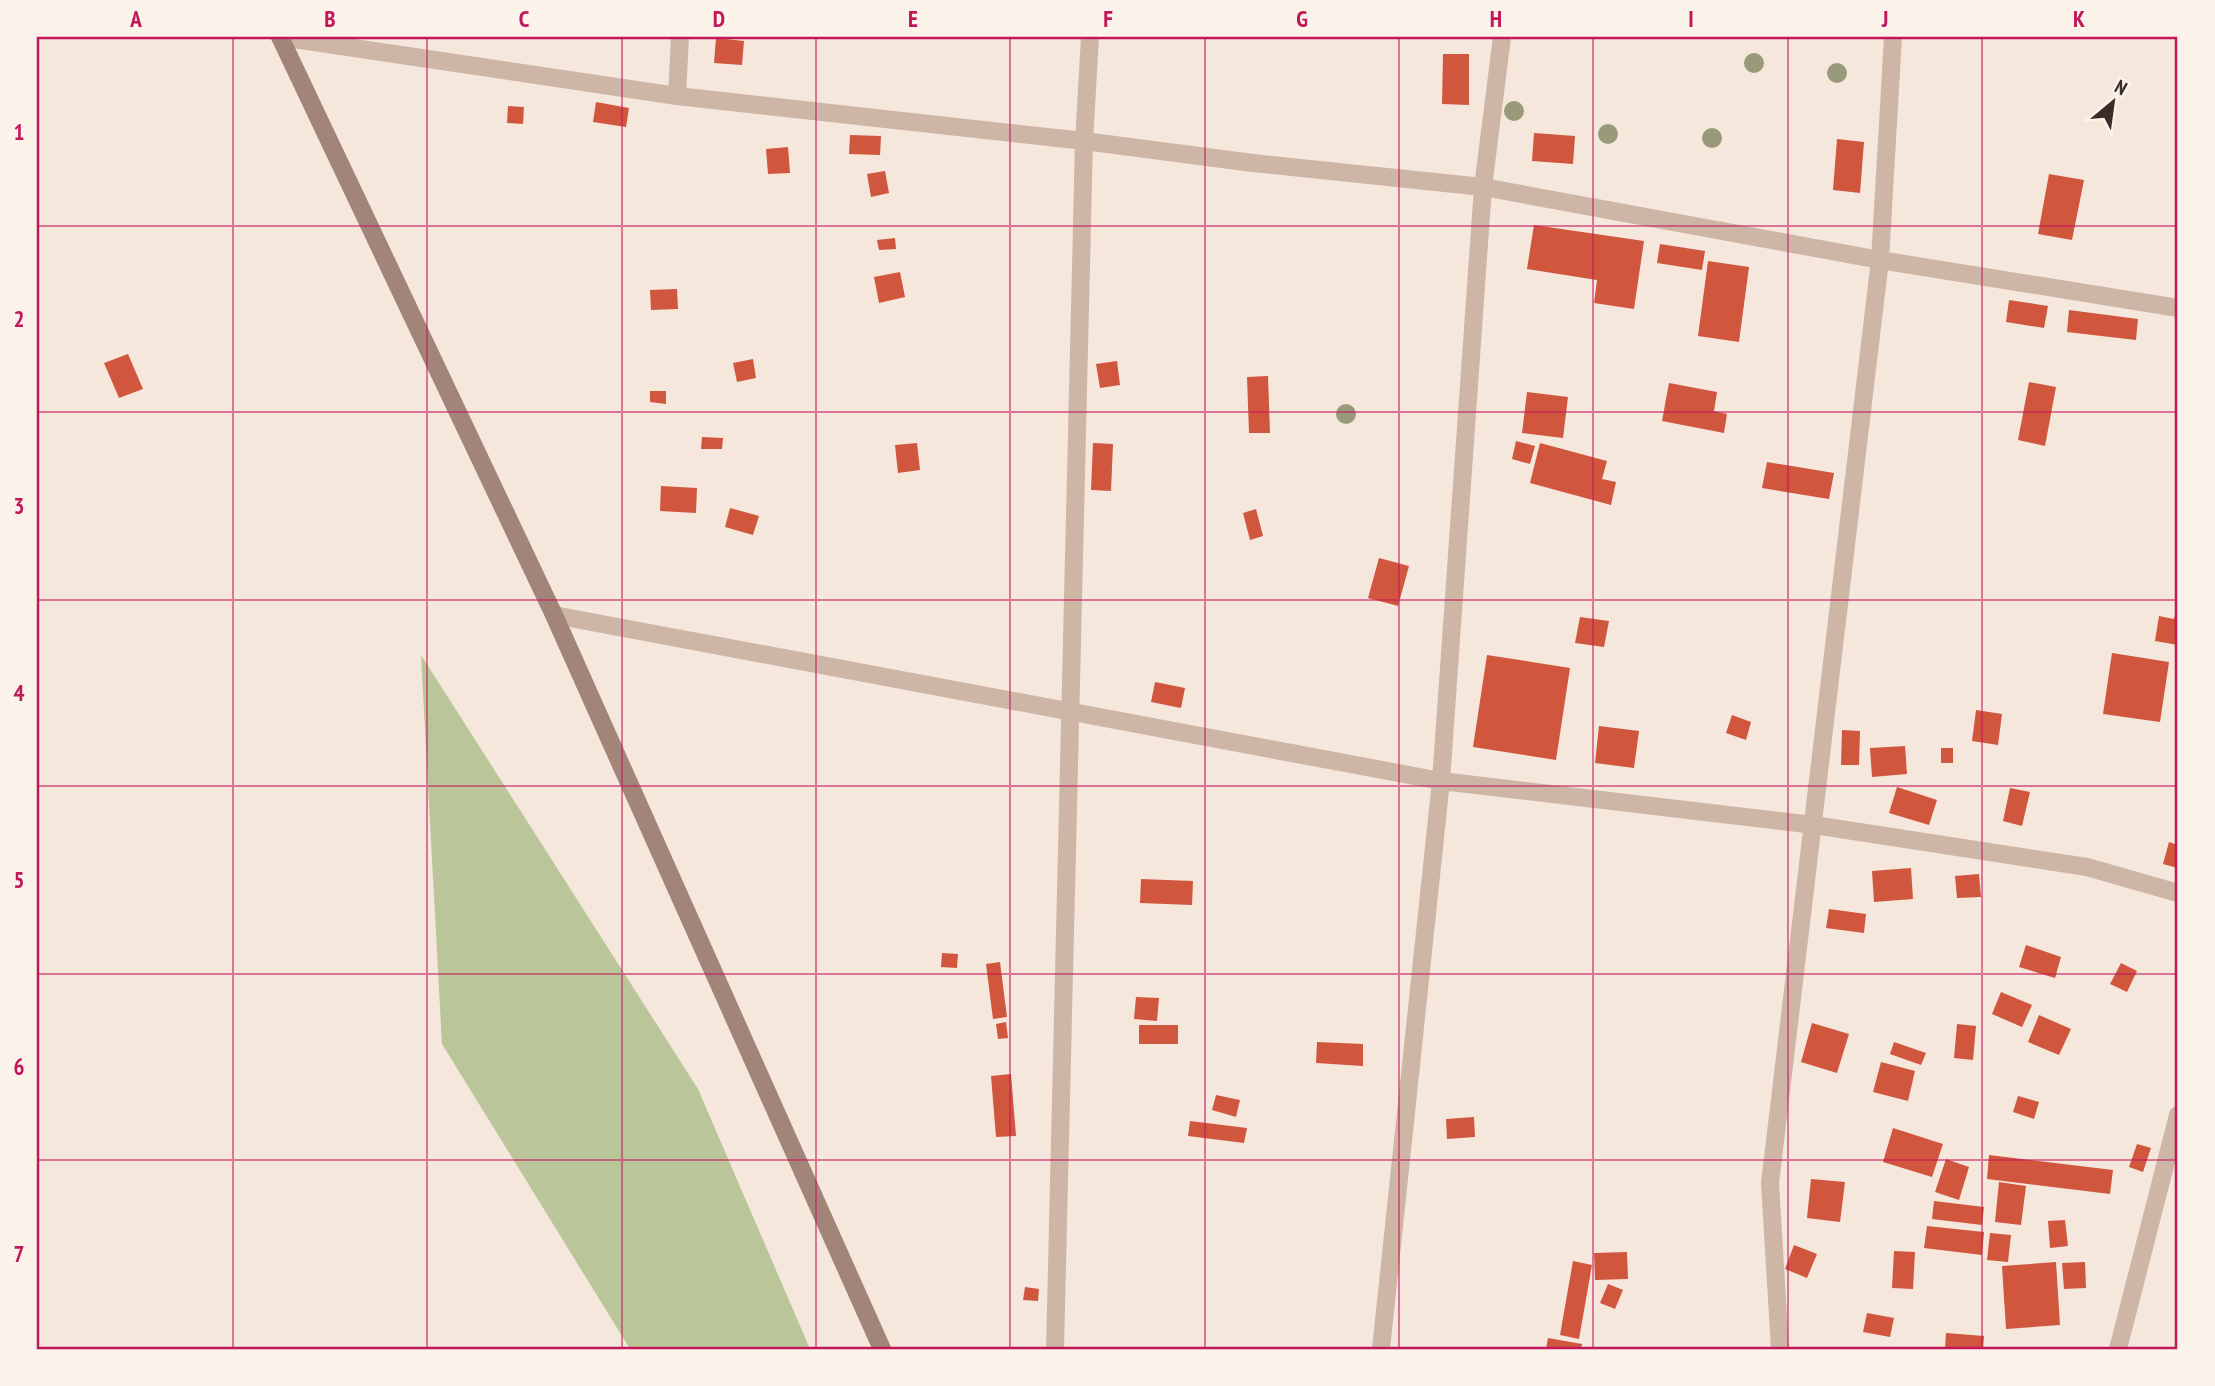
<svg xmlns="http://www.w3.org/2000/svg" width="2215" height="1386" font-family="'PT Sans Narrow',sans-serif">
<rect width="100%" height="100%" fill="#f5e7dc"/>
<!-- green -->
<path fill="#bac59a" d="M421,655L698,1089L810,1349H630L442,1044Z"/>
<!-- building -->
<g fill="#d1563e">
<path d="M716,38L744,41L742,65L714,63Z"/>
<path d="M1443,54H1469V105L1442,104Z"/>
<path d="M596,102L629,108L626,127L593,122Z"/>
<path d="M508,106L524,107L523,124L507,123Z"/>
<path d="M1534,133L1575,136L1573,164L1532,161Z"/>
<path d="M850,135L881,136L880,155L849,154Z"/>
<path d="M1837,139L1864,142L1860,193L1833,190Z"/>
<path d="M788,147L790,173L768,174L766,149Z"/>
<path d="M885,171L889,193L871,197L867,174Z"/>
<path d="M2049,174L2084,180L2072,240L2038,234Z"/>
<path d="M1534,225L1644,241L1634,309L1594,303L1597,280L1527,269Z"/>
<path d="M895,238L896,249L879,250L877,240Z"/>
<path d="M1660,244L1705,251L1702,270L1657,263Z"/>
<path d="M1708,261L1749,267L1739,342L1698,336Z"/>
<path d="M900,272L905,297L879,303L874,277Z"/>
<path d="M677,289L678,309L651,310L650,290Z"/>
<path d="M2009,300L2048,306L2044,328L2006,322Z"/>
<path d="M2069,310L2138,319L2136,340L2067,332Z"/>
<path d="M128,354L143,389L119,398L104,363Z"/>
<path d="M753,359L756,378L737,382L733,363Z"/>
<path d="M1117,361L1120,385L1100,388L1096,364Z"/>
<path d="M1268,376L1270,433H1249L1247,377Z"/>
<path d="M2029,382L2056,387L2045,446L2018,440Z"/>
<path d="M1669,383L1717,392L1714,411L1727,414L1724,433L1662,421Z"/>
<path d="M650,391H666V404L650,402Z"/>
<path d="M1527,392L1568,397L1563,438L1522,433Z"/>
<path d="M702,437L723,438L722,449H701Z"/>
<path d="M1516,441L1535,446L1530,464L1512,459Z"/>
<path d="M917,443L920,470L898,473L895,445Z"/>
<path d="M1093,443L1113,444L1111,491L1091,490Z"/>
<path d="M1540,443L1607,461L1602,479L1616,482L1611,505L1530,483Z"/>
<path d="M1767,462L1834,473L1829,499L1762,488Z"/>
<path d="M661,486L697,488L696,513L660,511Z"/>
<path d="M730,508L759,516L753,535L725,527Z"/>
<path d="M1256,509L1263,536L1250,540L1243,513Z"/>
<path d="M1379,558L1409,566L1398,606L1368,598Z"/>
<path d="M2177,605L2178,645L2155,641L2159,616L2174,619Z"/>
<path d="M1580,617L1609,621L1604,647L1575,643Z"/>
<path d="M2112,653L2169,662L2160,722L2103,714Z"/>
<path d="M1487,655L1570,668L1556,760L1473,747Z"/>
<path d="M1155,682L1185,688L1181,708L1151,702Z"/>
<path d="M1976,710L2002,714L1998,745L1972,741Z"/>
<path d="M1732,715L1751,722L1746,740L1726,733Z"/>
<path d="M1599,726L1639,731L1634,768L1595,763Z"/>
<path d="M1842,730L1860,731L1859,765H1841Z"/>
<path d="M1905,746L1907,774L1872,777L1870,748Z"/>
<rect x="1941" y="748" width="12" height="15"/>
<path d="M1897,787L1937,800L1929,825L1889,813Z"/>
<path d="M2010,788L2030,792L2022,826L2003,821Z"/>
<path d="M2169,842L2178,845V868L2163,864Z"/>
<path d="M1911,868L1913,899L1874,902L1872,871Z"/>
<path d="M1979,874L1981,897L1957,898L1955,876Z"/>
<path d="M1141,879L1193,881L1192,905L1140,903Z"/>
<path d="M1829,909L1866,914L1864,933L1826,928Z"/>
<path d="M2026,945L2061,957L2055,978L2019,967Z"/>
<path d="M942,953L958,954L957,968L941,967Z"/>
<path d="M1000,962L1007,1017L993,1019L986,964Z"/>
<path d="M2121,963L2137,971L2127,992L2110,984Z"/>
<path d="M2001,992L2032,1005L2022,1027L1992,1014Z"/>
<path d="M1136,997L1159,998L1157,1021L1134,1019Z"/>
<path d="M2039,1015L2071,1029L2059,1055L2028,1042Z"/>
<path d="M1006,1022L1008,1038L998,1039L996,1024Z"/>
<path d="M1812,1023L1849,1034L1837,1073L1801,1062Z"/>
<path d="M1957,1024L1976,1026L1973,1060L1954,1058Z"/>
<rect x="1139" y="1025" width="39" height="19"/>
<path d="M1317,1042L1363,1044V1066L1316,1063Z"/>
<path d="M1894,1042L1926,1053L1921,1065L1890,1054Z"/>
<path d="M1881,1062L1915,1071L1908,1101L1873,1092Z"/>
<path d="M1011,1074L1016,1136L996,1137L991,1076Z"/>
<path d="M1216,1095L1240,1100L1236,1117L1212,1110Z"/>
<path d="M2018,1096L2039,1102L2034,1119L2013,1112Z"/>
<path d="M1474,1117L1475,1137L1447,1139L1446,1119Z"/>
<path d="M1190,1121L1247,1128L1244,1143L1188,1136Z"/>
<path d="M1893,1128L1943,1144L1932,1177L1883,1162Z"/>
<path d="M2137,1144L2151,1148L2143,1172L2129,1167Z"/>
<path d="M1989,1155L2113,1170L2110,1194L1987,1179Z"/>
<path d="M1946,1159L1969,1167L1959,1200L1935,1192Z"/>
<path d="M1811,1179L1845,1182L1840,1222L1807,1218Z"/>
<path d="M1999,1182L2026,1186L2021,1225L1995,1222Z"/>
<path d="M1934,1201L1984,1207L1982,1225L1932,1219Z"/>
<path d="M2065,1220L2068,1246L2050,1248L2048,1221Z"/>
<path d="M1927,1226L1984,1232L1982,1255L1924,1248Z"/>
<path d="M1990,1233L2011,1235L2008,1262L1987,1260Z"/>
<path d="M1794,1245L1817,1254L1807,1278L1785,1269Z"/>
<path d="M1894,1251L1915,1252L1913,1289L1892,1288Z"/>
<path d="M1627,1252L1628,1279L1595,1280L1594,1253Z"/>
<path d="M1573,1261L1592,1265L1579,1339L1560,1335Z"/>
<path d="M2056,1262L2060,1325L2006,1329L2002,1266Z"/>
<path d="M2085,1262L2086,1288L2064,1289L2062,1263Z"/>
<path d="M1608,1284L1623,1290L1615,1309L1600,1303Z"/>
<path d="M1025,1287L1039,1289L1038,1301L1023,1300Z"/>
<path d="M1867,1313L1894,1318L1890,1337L1863,1332Z"/>
<path d="M1946,1333L1984,1336L1983,1349H1945Z"/>
<path d="M1548,1338L1582,1344L1581,1349H1546Z"/>
</g>
<g fill="none" stroke-linecap="round" stroke-linejoin="round">
<!-- minor -->
<g stroke="#ceb6a7" stroke-width="18">
<path d="M280,37L677,96L1084,141L1253,163L1483,187L1880,260L2178,308"/>
<path d="M677,96L680,37"/>
<path d="M554,615L1441,781L1814,825L2087,867L2178,893"/>
<path d="M1055,1349L1084,141L1090,37"/>
<path d="M1381,1349L1441,781L1483,187L1502,37"/>
<path d="M1780,1349L1770,1183L1880,260L1893,37"/>
<path d="M2118,1349L2178,1115"/>
</g>
<!-- secondary -->
<path stroke="#a28478" stroke-width="18" d="M280,37L554,615L882,1349"/>
</g>
<!-- trees -->
<g fill="#989a7a">
<circle cx="1754" cy="63" r="10"/>
<circle cx="1837" cy="73" r="10"/>
<circle cx="1514" cy="111" r="10"/>
<circle cx="1608" cy="134" r="10"/>
<circle cx="1712" cy="138" r="10"/>
<circle cx="1346" cy="414" r="10"/>
</g>
<!-- grid -->
<path fill="none" stroke="#c2185b" stroke-width="2" stroke-opacity="0.55" d="M233,37V1349M427,37V1349M622,37V1349M816,37V1349M1010,37V1349M1205,37V1349M1399,37V1349M1593,37V1349M1788,37V1349M1982,37V1349M37,226H2178M37,412H2178M37,600H2178M37,786H2178M37,974H2178M37,1160H2178"/>
<!-- border -->
<rect width="2215" height="1386" fill="none" stroke="#fbf2e9" stroke-width="77"/>
<!-- north arrow -->
<g transform="translate(2113 102) rotate(29)" stroke="#fbf2e9" stroke-width="5" paint-order="stroke">
<path d="M0-5L12 26L0 18L-12 26Z" fill="#3a2c28"/>
<text y="-10" font-size="19" font-weight="bold" text-anchor="middle" fill="#3a2c28">N</text>
</g>
<rect x="38" y="38" width="2138" height="1310" fill="none" stroke="#c2185b" stroke-width="2.5"/>
<g font-size="23" text-anchor="middle" font-weight="bold" fill="#c2185b">
<text x="136" y="27">A</text>
<text x="330" y="27">B</text>
<text x="524" y="27">C</text>
<text x="719" y="27">D</text>
<text x="913" y="27">E</text>
<text x="1108" y="27">F</text>
<text x="1302" y="27">G</text>
<text x="1496" y="27">H</text>
<text x="1691" y="27">I</text>
<text x="1885" y="27">J</text>
<text x="2079" y="27">K</text>
<text x="19" y="140">1</text>
<text x="19" y="327">2</text>
<text x="19" y="514">3</text>
<text x="19" y="701">4</text>
<text x="19" y="888">5</text>
<text x="19" y="1075">6</text>
<text x="19" y="1262">7</text>
</g>
</svg>
